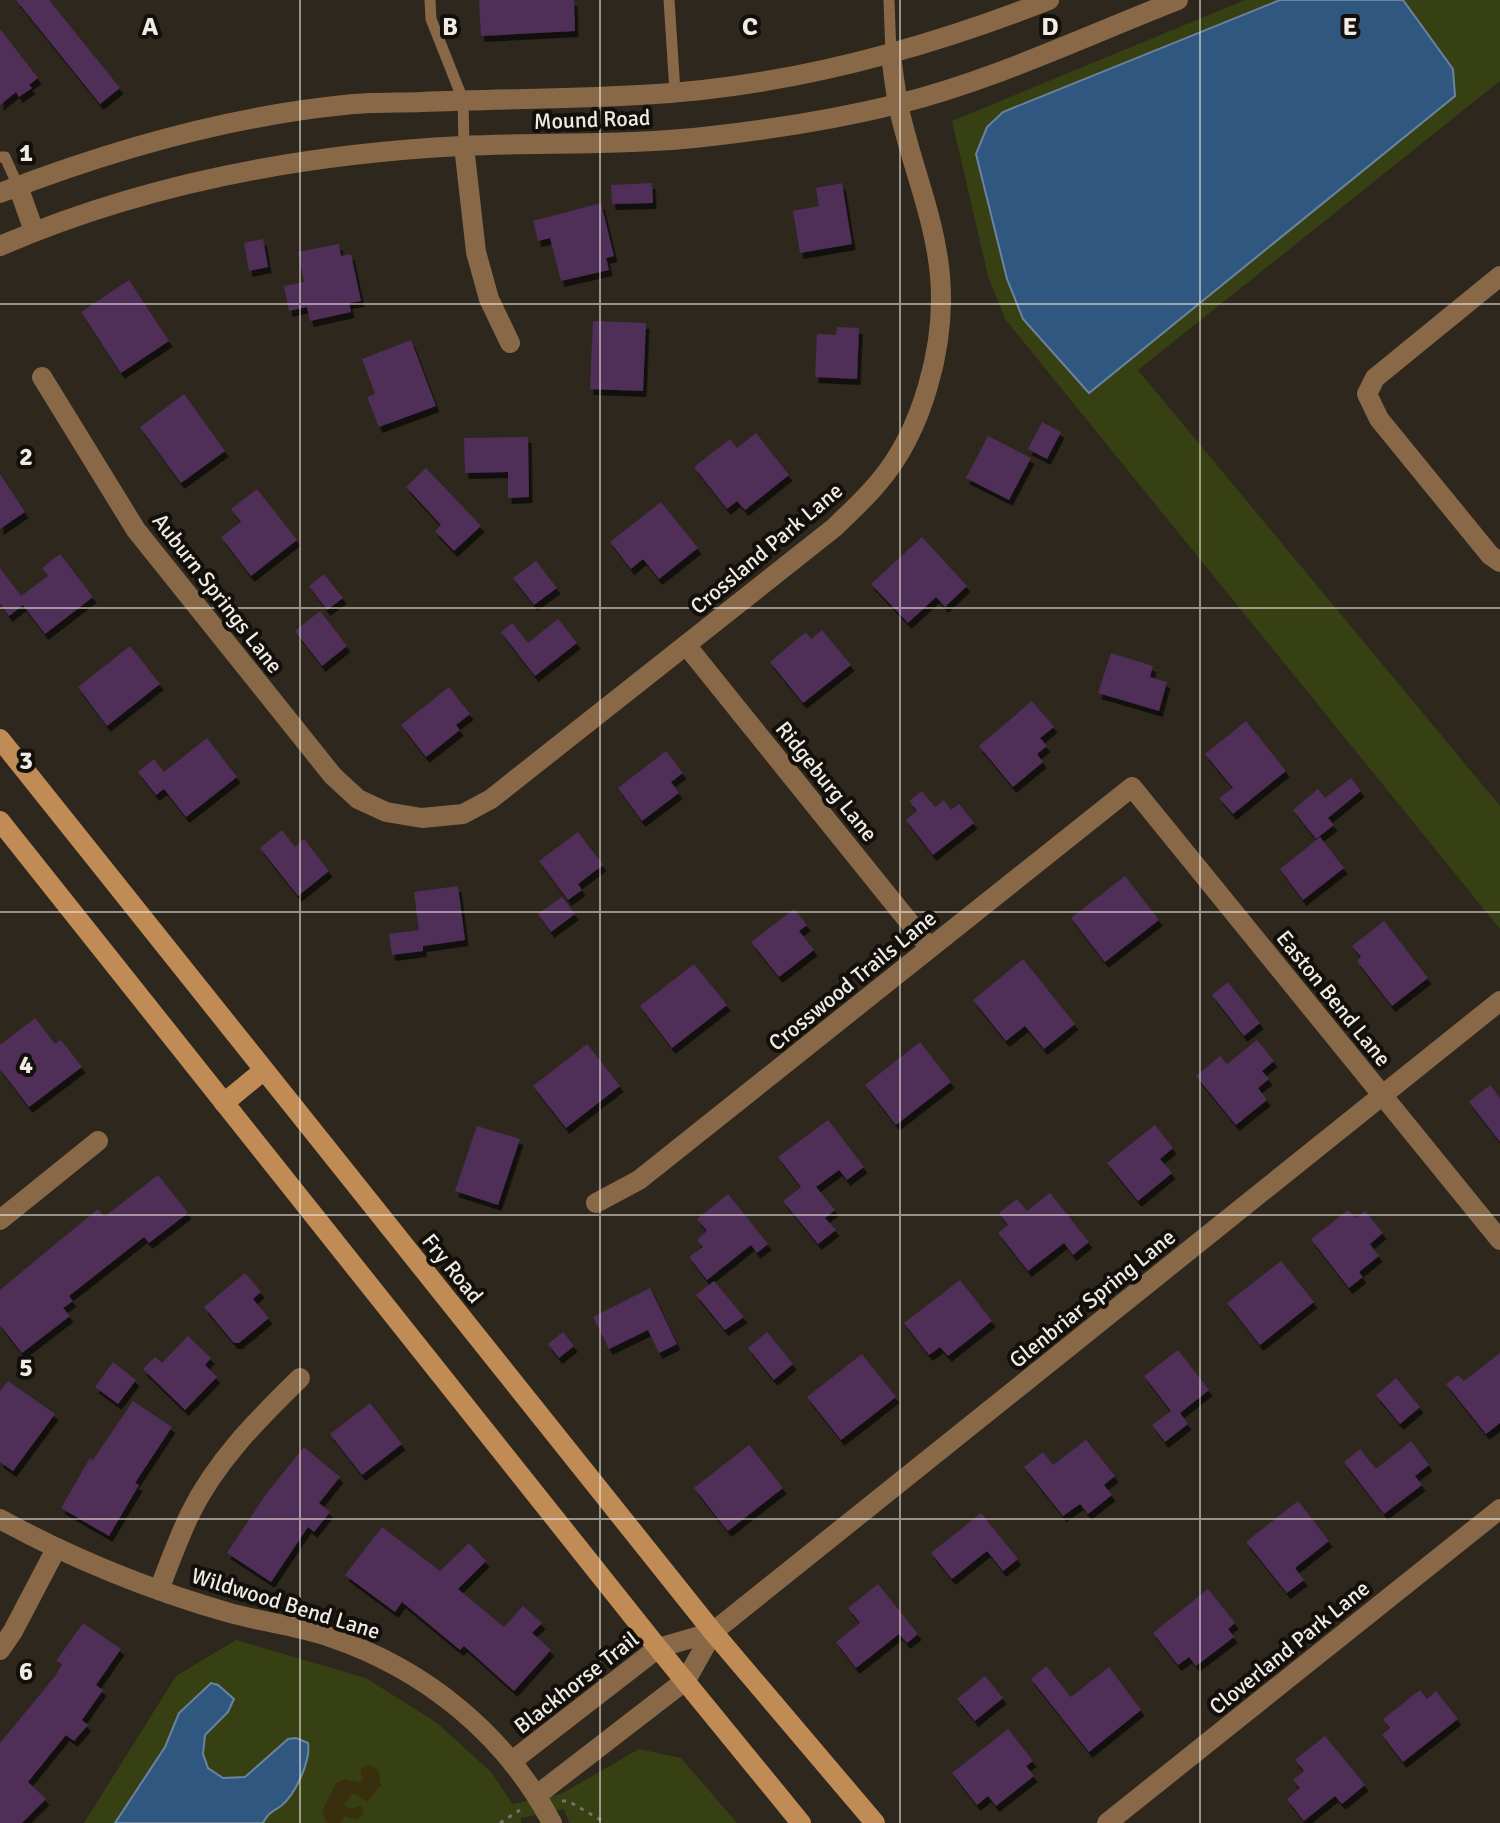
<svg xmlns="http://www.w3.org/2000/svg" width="1500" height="1823" font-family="Signika,sans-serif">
<defs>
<filter id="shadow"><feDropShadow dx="3.5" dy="6" stdDeviation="0" flood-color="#0009"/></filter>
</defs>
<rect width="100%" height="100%" fill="#2d271d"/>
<!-- green -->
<g fill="#374013">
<path d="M1245,0H1280L1003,112L986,127L1453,69L1403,0H1500V81L1138,370L1500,806V929L1005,319L988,276L952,121Z"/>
<path d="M236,1640L366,1678L437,1723L490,1771L513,1804L561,1794L639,1749L681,1758L737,1823H569L564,1809L521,1818V1823H84L176,1676Z"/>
</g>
<!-- sand -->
<path fill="#372f0e" d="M368,1764L378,1770L381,1785L367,1802L353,1793L344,1804L350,1809L361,1806L364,1814L357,1820L344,1816L341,1823H327L322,1811L336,1783L344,1779L361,1783L363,1778L360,1770Z"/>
<!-- water -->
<g fill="#305780" stroke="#6a839e" stroke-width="2">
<path d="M1280,0H1403L1453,69L1455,96L1089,393L1023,319L1007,279L976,154L987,127L1003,112Z"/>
<path d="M211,1683L218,1685L234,1699L228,1712L205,1735L203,1754L208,1768L223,1778L245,1777L288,1739L296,1738L308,1743C311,1761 295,1795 281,1806C272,1812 268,1813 263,1823H115L165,1747L179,1713Z"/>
</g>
<!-- building -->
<g fill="#4f2e58" filter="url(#shadow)">
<path d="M16,0H49L120,88L100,104Z"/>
<path d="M479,0H574L575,31L481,36Z"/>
<path d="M0,29L38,78L29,85L32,88L19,97L16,92L0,105Z"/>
<path d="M652,183L653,203L612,204L611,185Z"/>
<path d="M842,183L852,244L800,253L793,211L819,206L816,188Z"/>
<path d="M601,203L614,256L606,258L609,270L561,281L550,238L538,241L533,221Z"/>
<path d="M263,239L268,267L249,271L244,243Z"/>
<path d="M339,244L341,256L351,254L361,301L349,303L351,312L310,321L307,307L289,311L284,286L304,282L298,252Z"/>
<path d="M129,280L169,341L121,373L81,312Z"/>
<path d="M593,321L646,323L643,391L590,389Z"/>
<path d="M837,327L859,328L857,379L815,377L817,334L836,335Z"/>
<path d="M411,340L436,406L379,427L367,397L375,394L362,359Z"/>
<path d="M184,394L225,451L181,483L140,427Z"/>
<path d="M1042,422L1061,432L1047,459L1028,449Z"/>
<path d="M756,433L789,475L745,510L737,501L727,509L694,467L730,439L737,448Z"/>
<path d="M988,436L1031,458L1009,500L966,478Z"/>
<path d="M528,437L529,497L508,498V472L465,473L464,438Z"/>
<path d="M426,468L481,526L454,551L435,531L441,525L406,487Z"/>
<path d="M0,474L25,512L0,529Z"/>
<path d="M257,489L297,540L251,576L221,537L241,522L231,509Z"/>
<path d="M661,502L698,548L659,579L643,559L631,569L610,542Z"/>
<path d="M922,537L967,586L945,607L936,597L908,623L871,584Z"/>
<path d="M60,554L93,597L45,634L23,605L9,616L0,603V568L21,596L48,576L42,568Z"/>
<path d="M536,561L557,588L534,605L513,578Z"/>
<path d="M324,574L343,598L327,610L309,586Z"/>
<path d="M320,611L347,646L322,666L295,631Z"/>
<path d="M558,619L577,643L535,676L501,632L512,623L528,643Z"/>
<path d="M822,630L851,665L803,703L770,662L806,632L811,639Z"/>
<path d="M130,646L160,684L107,726L78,687Z"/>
<path d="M1111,653L1153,666L1150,677L1167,682L1159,711L1098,693Z"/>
<path d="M449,687L470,714L456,725L460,730L426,757L401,725Z"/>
<path d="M1032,701L1054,727L1040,738L1047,746L1037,754L1043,762L1013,787L979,746Z"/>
<path d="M1246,721L1286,771L1233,814L1219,798L1233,788L1205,754Z"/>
<path d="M207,738L237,777L186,817L164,789L156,795L138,772L154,759L164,772Z"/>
<path d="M666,751L683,773L671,782L679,793L642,821L618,788Z"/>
<path d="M1351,778L1361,791L1328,818L1334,825L1316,839L1293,810L1318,789L1325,798Z"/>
<path d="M922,791L935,807L944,800L951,810L959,804L974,823L933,855L906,820L917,811L909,801Z"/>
<path d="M282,830L295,847L304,839L329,871L298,896L260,848Z"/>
<path d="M578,832L603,865L578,884L582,890L568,900L539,861Z"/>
<path d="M1320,837L1344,868L1303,900L1280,869Z"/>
<path d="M1125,876L1159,920L1105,962L1071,918Z"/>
<path d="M458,886L465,940L423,946V951L392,955L389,934L419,930L414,892Z"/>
<path d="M562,897L575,914L551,932L538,914Z"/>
<path d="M794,909L807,925L799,931L814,950L779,977L751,942Z"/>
<path d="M1384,921L1428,978L1392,1006L1357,961L1361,957L1352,946Z"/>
<path d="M1023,959L1075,1024L1044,1049L1025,1026L1006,1041L973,1000Z"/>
<path d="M694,964L727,1005L672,1048L640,1006Z"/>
<path d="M1228,982L1260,1023L1244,1036L1212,995Z"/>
<path d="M35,1018L55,1044L61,1040L82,1067L29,1107L0,1069V1045Z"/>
<path d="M1257,1040L1274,1061L1262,1071L1269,1079L1258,1088L1267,1100L1236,1125L1196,1076L1220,1056L1227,1064Z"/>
<path d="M920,1042L951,1082L896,1125L865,1085Z"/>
<path d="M587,1044L620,1086L566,1128L533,1086Z"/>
<path d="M1490,1085L1500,1098V1142L1469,1102Z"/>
<path d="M828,1120L864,1167L847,1180L839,1170L816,1187L835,1210L825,1218L836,1230L818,1244L783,1201L801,1187L778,1157Z"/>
<path d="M1155,1125L1173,1148L1160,1159L1172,1173L1138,1201L1107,1163Z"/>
<path d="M477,1126L520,1139L498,1205L455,1191Z"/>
<path d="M158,1175L188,1213L149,1243L144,1237L69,1296L73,1301L63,1308L70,1316L22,1353L0,1325V1290L98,1209L104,1217Z"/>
<path d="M1050,1193L1089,1242L1073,1255L1064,1243L1028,1271L998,1233L1008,1225L999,1213L1017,1199L1027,1211Z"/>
<path d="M728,1194L768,1244L757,1253L751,1245L707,1280L689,1257L703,1247L697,1240L707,1231L697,1219Z"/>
<path d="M1348,1210L1356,1218L1365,1211L1383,1233L1370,1244L1379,1256L1359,1272L1363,1277L1349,1288L1311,1239Z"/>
<path d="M1281,1261L1314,1302L1260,1345L1227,1303Z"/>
<path d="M245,1273L261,1292L253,1299L269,1318L239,1343H234L204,1307Z"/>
<path d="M960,1280L992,1321L948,1356L940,1347L929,1355L904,1323Z"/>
<path d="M714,1281L744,1317L725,1330L696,1295Z"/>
<path d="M650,1288L677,1344L659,1353L648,1330L609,1349L593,1317Z"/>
<path d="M563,1332L574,1346L559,1358L548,1344Z"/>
<path d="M767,1332L793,1364L774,1380L748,1348Z"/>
<path d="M188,1336L211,1358L205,1365L217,1377L185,1410L143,1369L155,1357L162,1363Z"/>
<path d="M1178,1350L1209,1390L1180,1413L1188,1424L1165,1442L1152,1425L1171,1411L1144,1376Z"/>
<path d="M1500,1353V1423L1486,1434L1446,1384L1458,1375L1464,1381Z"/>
<path d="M862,1354L896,1397L841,1440L807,1397Z"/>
<path d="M113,1362L136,1380L118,1404L95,1387Z"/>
<path d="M1396,1378L1420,1407L1400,1424L1376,1395Z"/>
<path d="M8,1381L55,1414L13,1471L0,1462V1391Z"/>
<path d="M133,1401L172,1427L135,1483L139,1485L109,1536L61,1508L90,1458L93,1460Z"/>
<path d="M370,1403L402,1444L362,1475L330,1434Z"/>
<path d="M1086,1440L1115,1476L1104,1485L1112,1495L1088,1514L1080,1504L1063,1516L1024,1467L1043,1452L1053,1465Z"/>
<path d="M1411,1441L1429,1465L1415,1476L1422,1485L1384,1514L1344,1462L1360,1449L1376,1469Z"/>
<path d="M749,1445L783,1488L728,1531L694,1488Z"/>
<path d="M304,1447L340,1477L319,1503L330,1512L314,1532L308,1527L271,1582L227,1553L266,1494Z"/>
<path d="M1298,1501L1329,1541L1295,1568L1304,1580L1287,1593L1246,1542Z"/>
<path d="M981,1513L1018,1559L1003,1571L987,1551L952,1579L931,1553Z"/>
<path d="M382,1527L440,1571L469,1543L486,1561L458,1589L504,1627L523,1606L542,1623L532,1633L551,1650L514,1691L464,1646L460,1650L402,1602L395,1612L345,1575Z"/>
<path d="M878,1584L918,1634L907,1643L899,1634L856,1668L836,1642L860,1623L848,1608Z"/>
<path d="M1208,1589L1235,1623L1228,1629L1234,1637L1196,1666L1189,1657L1178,1665L1153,1633Z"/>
<path d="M83,1623L121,1649L96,1685L103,1690L82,1720L88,1725L74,1741L66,1735L28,1782L46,1799L22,1823H0V1743L56,1675L62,1664L56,1661Z"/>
<path d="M1046,1666L1071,1697L1109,1667L1141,1710L1089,1752L1031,1679Z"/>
<path d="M985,1676L1003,1698L975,1721L957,1699Z"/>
<path d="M1420,1690L1427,1699L1436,1691L1458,1719L1403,1762L1382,1735L1390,1728L1383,1719Z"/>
<path d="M1008,1729L1033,1761L1026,1766L1034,1776L996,1806L988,1796L977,1805L952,1773Z"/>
<path d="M1325,1736L1365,1785L1342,1804L1335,1796L1304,1821L1287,1799L1300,1788L1293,1780L1304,1771L1295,1760Z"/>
</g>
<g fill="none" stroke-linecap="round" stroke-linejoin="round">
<!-- path -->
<g stroke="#767068" stroke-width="3" stroke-dasharray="4 6" stroke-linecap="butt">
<path d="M562,1801H568L606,1823"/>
<path d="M500,1823L520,1810"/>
</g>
<!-- service -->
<g stroke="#896847" stroke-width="11">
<path d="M430,0L431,19L463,100L464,146"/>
<path d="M669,0L675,92"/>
<path d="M889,0L891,55"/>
<path d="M0,157H5L18,186"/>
</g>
<!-- minor -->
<g stroke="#896847" stroke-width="20">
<path d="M464,146L476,252L489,299L510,343"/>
<path d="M1500,276L1375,378L1367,394L1379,419L1490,555L1500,562"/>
<path d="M42,377L136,530L333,776L358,799L386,812L422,818L463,814L491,799L835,527C849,513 865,499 878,483C923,431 946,344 940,276C935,217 910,162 898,104C895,88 893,71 891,55"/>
<path d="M686,645L930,948"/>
<path d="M596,1203L639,1180L1132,787L1500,1240"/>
<path d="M0,1220L98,1141"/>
<path d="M0,1519C73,1559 150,1590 230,1613C263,1622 298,1626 330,1637C425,1669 505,1734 552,1823"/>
<path d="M159,1590C169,1564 178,1539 190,1514C216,1461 258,1419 300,1378"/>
<path d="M0,1650L13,1631L56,1549"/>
<path d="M512,1761L658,1648L713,1632L1500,1001"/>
<path d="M537,1795L686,1680L713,1632"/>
<path d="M1107,1823L1500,1509"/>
</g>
<!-- tertiary -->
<g stroke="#896847" stroke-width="20">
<path d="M18,186L34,231"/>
<path d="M0,193C111,150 225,117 344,105C370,102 396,103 422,102C495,99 567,99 640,95C782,88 917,52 1049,0"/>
<path d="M0,246C146,183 304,154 462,146C545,142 629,146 712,136C774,129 837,119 898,104C994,80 1086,36 1178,0"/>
</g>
<!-- secondary -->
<g stroke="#c08b55" stroke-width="20">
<path d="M0,739L713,1632L875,1823"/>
<path d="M0,821L658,1648L801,1823"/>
<path d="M224,1103L264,1070"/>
</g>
</g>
<!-- grid -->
<path fill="none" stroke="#f0ebe5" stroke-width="2" stroke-opacity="0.55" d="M300,0V1823M600,0V1823M900,0V1823M1200,0V1823M0,304H1500M0,608H1500M0,912H1500M0,1215H1500M0,1519H1500"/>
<g text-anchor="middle" stroke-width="8" stroke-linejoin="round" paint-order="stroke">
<!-- street labels -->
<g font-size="22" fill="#f0ebe5" stroke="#13100c">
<text transform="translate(592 119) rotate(-2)" y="8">Mound Road</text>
<text transform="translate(766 548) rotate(-40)" y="8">Crossland Park Lane</text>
<text transform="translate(218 593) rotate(52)" y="8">Auburn Springs Lane</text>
<text transform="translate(827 781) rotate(51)" y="8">Ridgeburg Lane</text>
<text transform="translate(852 980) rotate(-39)" y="8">Crosswood Trails Lane</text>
<text transform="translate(1334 998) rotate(51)" y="8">Easton Bend Lane</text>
<text transform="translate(453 1268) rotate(51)" y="8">Fry Road</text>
<text transform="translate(1092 1298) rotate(-39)" y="8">Glenbriar Spring Lane</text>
<text transform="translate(286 1603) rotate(17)" y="8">Wildwood Bend Lane</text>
<text transform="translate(1289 1647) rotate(-39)" y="8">Cloverland Park Lane</text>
<text transform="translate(576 1682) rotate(-38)" y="8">Blackhorse Trail</text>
</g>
</g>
<g font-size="26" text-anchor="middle" font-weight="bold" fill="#f0ebe5" stroke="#13100c" stroke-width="8" stroke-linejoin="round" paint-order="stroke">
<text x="150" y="35">A</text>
<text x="450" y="35">B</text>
<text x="750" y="35">C</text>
<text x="1050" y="35">D</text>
<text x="1350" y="35">E</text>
<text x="26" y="161">1</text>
<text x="26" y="465">2</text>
<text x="26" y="769">3</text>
<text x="26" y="1073">4</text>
<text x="26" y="1376">5</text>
<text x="26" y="1680">6</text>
</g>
</svg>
